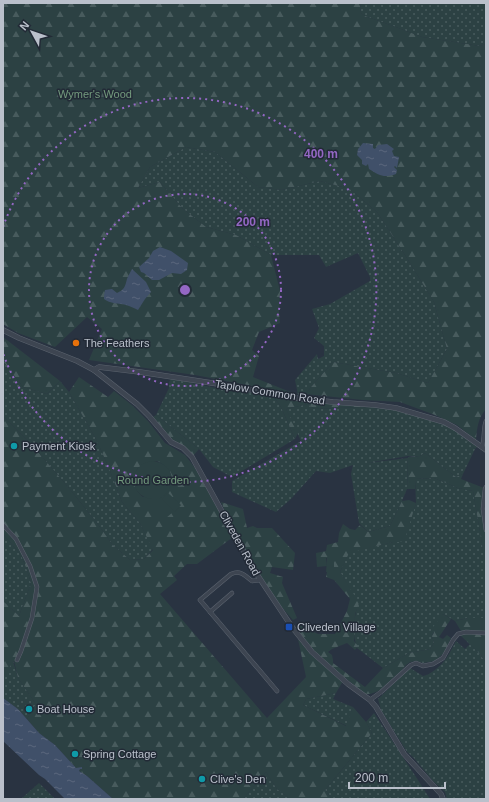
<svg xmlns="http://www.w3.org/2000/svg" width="489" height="802" font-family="Arial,sans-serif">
<defs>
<pattern id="grass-dots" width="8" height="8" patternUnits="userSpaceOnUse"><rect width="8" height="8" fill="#2c4143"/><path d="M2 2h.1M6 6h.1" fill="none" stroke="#485b5d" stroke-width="1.8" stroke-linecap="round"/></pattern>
<pattern id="forest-firs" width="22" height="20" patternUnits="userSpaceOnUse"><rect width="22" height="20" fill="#2c4143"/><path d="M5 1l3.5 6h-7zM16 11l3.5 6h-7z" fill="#485b5d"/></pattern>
<pattern id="water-ripples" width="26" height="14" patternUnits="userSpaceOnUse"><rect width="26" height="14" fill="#405069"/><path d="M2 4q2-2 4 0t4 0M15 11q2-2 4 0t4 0" fill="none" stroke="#5a677d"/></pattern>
</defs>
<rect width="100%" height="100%" fill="#293341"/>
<!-- grass -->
<g fill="url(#grass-dots)">
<path d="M360,3H486V44L480,46L422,37L393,26L365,16L361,13Z"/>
<path d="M186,147L215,152L258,187L282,190L320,181L350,189L377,212L405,255L434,302L447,349L428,383L396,373L333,362L305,394L298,395L295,380L317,354L318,359L324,356V346L314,338L319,328L312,309L330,304L370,281V277L358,253L326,267L319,255H271L236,235L206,227L182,208L160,182L138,188L150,167Z"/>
<path d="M3,361L23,387L47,394L60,381L69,392L96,439L109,468L122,502L140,523L153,549L144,559L130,560L112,544L97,523L68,487L32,445L3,416Z"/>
<path d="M171,379L231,391L256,393L274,397L281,407L295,439L232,477L213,467L199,449L156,415L169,388V382Z"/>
<path d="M308,404L314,409L362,407L402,411L427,419L455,430L475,449L463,474L456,477L425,453L420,456H408L367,463L408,458L407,489L402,501L390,526L368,532L359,523L351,474L353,465L330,473L316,471L291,499L276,512L232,492V481L301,441L286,409Z"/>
<path d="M434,478L458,488L473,491L483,549L486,553V618H468L455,621L443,614L432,636L434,643L430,649L409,653L383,668L357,648V645C351,636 355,614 358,603L340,572L349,552L393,542H403L416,503L415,479Z"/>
<path d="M3,534L21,555L27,570L31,583L19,616L3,601Z"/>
<path d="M456,641L465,649L470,644L480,654L486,663V799H447L445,792L433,781L413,757L407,752L381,710L378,699L410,668L423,676C427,675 429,674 432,672C446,662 448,656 456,641Z"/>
<path d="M13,661L18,678L36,704L27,719L18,709L3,698V670L6,671Z"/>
<path d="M336,693L333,699L353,707L347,726L303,705L306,699Z"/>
<path d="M374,713L418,780L430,799H332L325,790L372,733L366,722Z"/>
<path d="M266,772L277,789L291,799H243Z"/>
<path d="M39,783L55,799H21Z"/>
</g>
<!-- forest -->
<g fill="url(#forest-firs)" fill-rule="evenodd">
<path d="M3,3H360L361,13L365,16L393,26L422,37L480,46L486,44V409C478,418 477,428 476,440L457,425L435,415L400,402L363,400L305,394L333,362L396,373L428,383L447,349L434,302L405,255L377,212L350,189L320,181L282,190L258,187L215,152L186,147L150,167L138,188L160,182L182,208L206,227L236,235L271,255L280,291L279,313L280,323L259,332L252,350L259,356L253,377L298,395L195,375L89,360L102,329L87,317L55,347L18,333L3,324Z"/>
<path d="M3,337L60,381L47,394L23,387L3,361Z"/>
<path d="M79,377L108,397L114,391L133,406L148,421L165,443L185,455L195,468L233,537L197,564H187L174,576L177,580L160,594L267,718L306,677L298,639L311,655L343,681L336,693L306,699L303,705L346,726L353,707L366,722L372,733L325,790L332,799H291L277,789L266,772L243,799H113L87,776L79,771L80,769L76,768L55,745L39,733L27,719L36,704L18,678L14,661L6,672L3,670V601L19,616L31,583L27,570L21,555L3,534V416L32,445L68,487L97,523L112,544L130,560L144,559L153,550L140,523L122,502L109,468L96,439L69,392ZM156,461C166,464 172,472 172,482L143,497C133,490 132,477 138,468Z"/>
<path d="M274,397L340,405L381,407L400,410L437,422L454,429L477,447L475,449L455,430L427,419L402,411L362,407L314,409L308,404L286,409L298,433L295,439L281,407Z"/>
<path d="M156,415L199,449L193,456L169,437L153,417Z"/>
<path d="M425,453L434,460L456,477L463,474L461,479L484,488L482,489L486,541V553L483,550L473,491L458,488L434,478L415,479V489H407L408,457L420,456Z"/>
<path d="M409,500L416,503L404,542H393L349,553L340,572L359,603L355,614L354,641L358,646L355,650L347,643L332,649L328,652L332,655L333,660V663L365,687L383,668L409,653L430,649L434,643L432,636L434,633L433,627L443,614L451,619L439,637L443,639L447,635L451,638L444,653L435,661L423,663L417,661L410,662L406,665L402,670L380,690L376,692L370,694H365L314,652L297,629V626L299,625L318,634H335L347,611L350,599L334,580L326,577L327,572L334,559L326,558L327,566L317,567L316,553L326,551L327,545L338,542L339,533L343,524L350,529L355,530L360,525L368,532L390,526L402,501Z"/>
<path d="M221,502L243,509L247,528L253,526L257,528H272L295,553L293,570L272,567L270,573L283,577L282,583L297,618L293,620L256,578L251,569Z"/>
<path d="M468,618H486V631H461L455,621Z"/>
<path d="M474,633L486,634V663L480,654L460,635L462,634Z"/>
</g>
<!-- park -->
<g fill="#2c4143">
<path d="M151,461C175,462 179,487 159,499L173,512L166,518L152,505L157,499C130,501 124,467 151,461Z"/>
<path d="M168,493L181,505L175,512L162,499Z"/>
<path d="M327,558H334V572H326Z"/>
</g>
<!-- water -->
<g fill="url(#water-ripples)">
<path d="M363,143L373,144V148L375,149L378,145L387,144L394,149L392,151L394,156L399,157L397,168L395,166L394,167L397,170L396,174C384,178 380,176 369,169L368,164L366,166L362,164V160L357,155L358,149Z"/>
<path d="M160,247L171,251L188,263L187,270L181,274L172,273L159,280H152L144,273L141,272L139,267L149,258L153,251Z"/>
<path d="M132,269L146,282L151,292L145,299L138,310C134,308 130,306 126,305C119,303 110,304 104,299V296L105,290L112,289L117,293C124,290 125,287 127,279C128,276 130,273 132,269Z"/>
<path d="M3,698L18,709L39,733L55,745L76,768L82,767V769H80L79,771L87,776L113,799H65L45,779L39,775L3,741Z"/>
</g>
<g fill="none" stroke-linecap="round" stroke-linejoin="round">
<!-- minor casing -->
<g stroke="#5b636e" stroke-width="4.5">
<g id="minor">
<path d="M482,447C485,438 483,429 486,421"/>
<path d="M486,487L485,489L483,509L486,530"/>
<path d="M3,525L16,539L30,566L37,587L32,618L21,651L17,660"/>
<path d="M261,580L252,581C244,575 241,570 231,574L200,600L277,691"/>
<path d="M210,612L232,593"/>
<path d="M370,700L381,692L411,665L416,663L423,666L433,664L443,658L453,640L458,634L466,632L486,633"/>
</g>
</g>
<!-- tertiary casing -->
<g stroke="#5b636e" stroke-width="5.5">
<g id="tertiary">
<path d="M3,330L19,338L77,361L94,370L137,404L149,416L171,442L183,448L192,457L254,570L292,627L312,652L348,684L370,700L376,707L404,754L441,794L443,799"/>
<path d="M94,370L99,367L140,372L225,385L295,398L333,402L375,405L396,408L444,422L455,428L486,450"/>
</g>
</g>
<!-- minor -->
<use href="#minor" stroke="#3d4551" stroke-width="3.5"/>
<!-- tertiary -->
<use href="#tertiary" stroke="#3d4551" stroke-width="4.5"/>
</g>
<!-- distance rings -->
<g fill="none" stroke="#9467c4" stroke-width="2" stroke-dasharray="2 4">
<circle cx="185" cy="290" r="96"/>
<path d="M3 227A192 192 0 1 1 3 353"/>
</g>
<!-- markers -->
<circle fill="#e8710a" stroke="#222a36" stroke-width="1.5" cx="76" cy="343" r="4"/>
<g fill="#0f9aa8" stroke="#222a36" stroke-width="1.5">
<circle cx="14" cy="446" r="4"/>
<circle cx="29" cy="709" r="4"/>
<circle cx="75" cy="754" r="4"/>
<circle cx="202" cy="779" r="4"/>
</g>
<rect fill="#1a4fb4" stroke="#222a36" stroke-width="1.5" x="285" y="623" width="8" height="8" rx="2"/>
<g text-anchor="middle" stroke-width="3" stroke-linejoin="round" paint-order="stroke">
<!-- park labels -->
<g font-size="11" fill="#739a7d" stroke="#222a36">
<text x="95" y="98">Wymer's Wood</text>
<text x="153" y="484">Round Garden</text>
</g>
<!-- poi labels -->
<g font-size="11" fill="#bac0cb" stroke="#222a36" text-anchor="start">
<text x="84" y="347">The Feathers</text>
<text x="22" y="450">Payment Kiosk</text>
<text x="297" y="631">Cliveden Village</text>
<text x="37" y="713">Boat House</text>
<text x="83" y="758">Spring Cottage</text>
<text x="210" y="783">Clive's Den</text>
</g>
<!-- street labels -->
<g font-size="11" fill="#bac0cb" stroke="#222a36">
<text transform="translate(270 392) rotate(9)" y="4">Taplow Common Road</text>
<text transform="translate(240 543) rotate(61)" y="4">Cliveden Road</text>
</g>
</g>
<circle cx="185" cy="290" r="6" fill="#9467c4" stroke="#222a36" stroke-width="2"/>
<g font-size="12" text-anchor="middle" font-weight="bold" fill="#9467c4" stroke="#222a36" stroke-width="3" stroke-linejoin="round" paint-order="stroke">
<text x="321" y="158">400 m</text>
<text x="253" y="226">200 m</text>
</g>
<!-- border -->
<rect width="489" height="802" fill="none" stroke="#bac0cb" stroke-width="8"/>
<!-- north arrow -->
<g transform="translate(32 32) rotate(310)" stroke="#222a36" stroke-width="3" paint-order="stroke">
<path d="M0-3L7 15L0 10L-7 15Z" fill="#bac0cb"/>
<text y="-6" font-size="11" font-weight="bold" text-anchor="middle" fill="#bac0cb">N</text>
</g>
<!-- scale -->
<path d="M349 782v6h96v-6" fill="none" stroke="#bac0cb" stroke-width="2"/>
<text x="355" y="782" font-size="12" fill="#bac0cb" stroke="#222a36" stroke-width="3" paint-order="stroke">200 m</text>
</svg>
